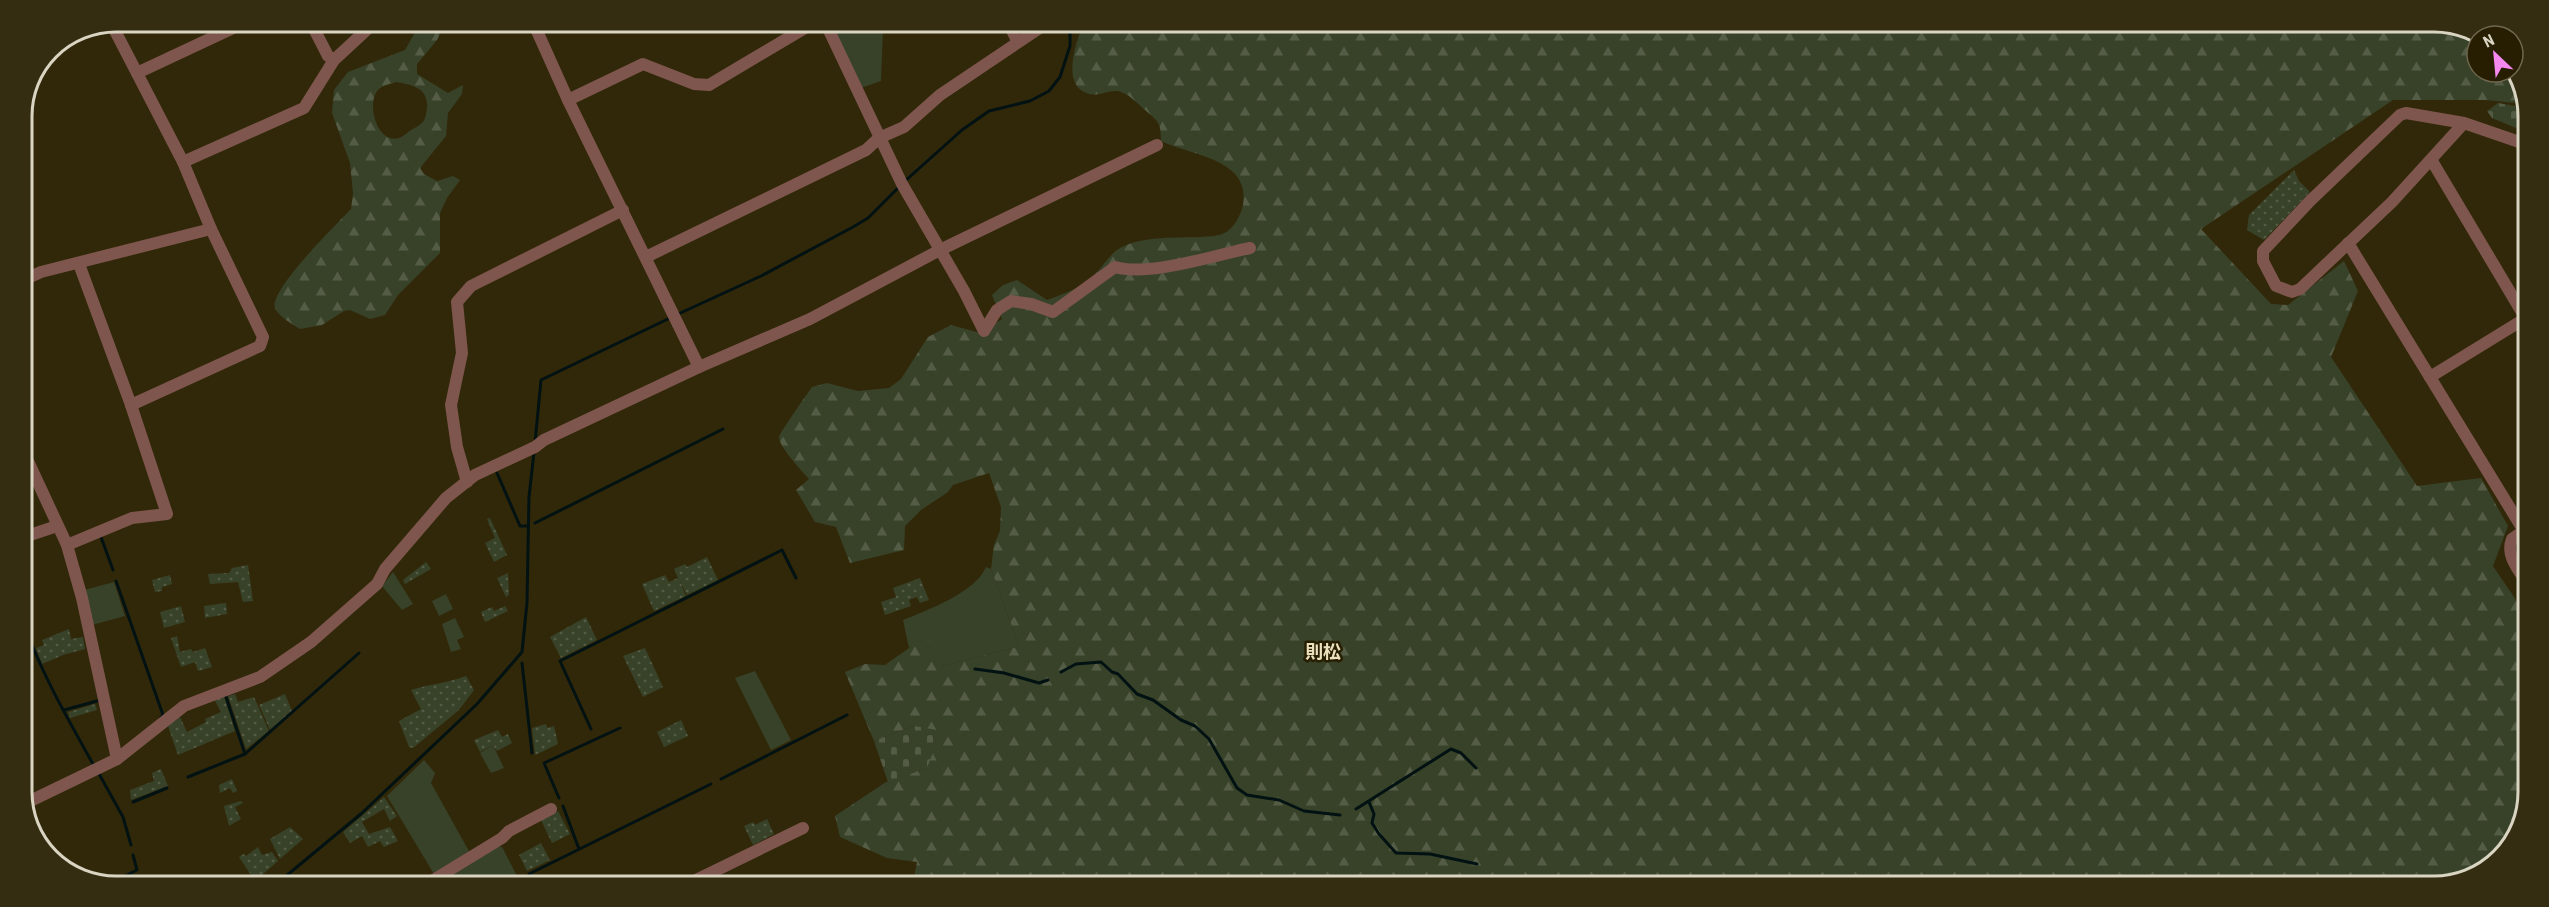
<svg xmlns="http://www.w3.org/2000/svg" width="2549" height="907" font-family="'Roboto Condensed','Noto Sans JP',sans-serif">
<defs>
<pattern id="forest-firs" width="22" height="20" patternUnits="userSpaceOnUse" patternTransform="scale(1.5)"><rect width="22" height="20" fill="#384229"/><path d="M5 1l3.5 6h-7zM16 11l3.5 6h-7z" fill="#545c46"/></pattern>
<pattern id="cemetery-stones" width="16" height="16" patternUnits="userSpaceOnUse" patternTransform="scale(1.5)"><rect width="16" height="16" fill="#384229"/><path d="M2 7V4a2 2 0 0 1 4 0v3zM10 15v-3a2 2 0 0 1 4 0v3z" fill="#545c46"/></pattern>
<pattern id="park-dots" width="8" height="8" patternUnits="userSpaceOnUse" patternTransform="scale(1.5)"><rect width="8" height="8" fill="#384229"/><path d="M2 2h.1M6 6h.1" fill="none" stroke="#545c46" stroke-width="1.8" stroke-linecap="round"/></pattern>
</defs>
<rect width="100%" height="100%" fill="#312809"/>
<!-- grass -->
<g fill="#384229">
<path d="M828,23H850L853,33L883,30L881,81L858,89Z"/>
<path d="M986,567L991,569L1019,646L943,666L912,646L909,648L903,620C928,610 976,592 986,567Z"/>
<path d="M393,572L413,604L402,610L382,586Z"/>
<path d="M114,582L125,616L92,625L84,590Z"/>
<path d="M446,594L453,609L439,616L432,601Z"/>
<path d="M455,618L464,637L457,640L461,649L451,652L442,624Z"/>
<path d="M755,671L791,740L771,750L735,678Z"/>
<path d="M493,745L504,768L491,773L480,753Z"/>
<path d="M424,760L435,773L431,783L470,853L434,874L387,796Z"/>
<path d="M497,846L502,847L516,874L500,882H440Z"/>
</g>
<!-- forest -->
<g fill="url(#forest-firs)" fill-rule="evenodd">
<path d="M421,22H446L437,40L417,64V74L448,93L463,85L462,94L448,113L446,136L420,168L424,174L437,181L453,176L460,180L447,198L440,213V253L398,295L385,315L370,319L350,310L344,311L322,325L300,329C292,324 278,316 275,308C269,290 337,224 351,209L353,193L350,163L332,113L334,90L348,72L405,50ZM396,82C413,85 429,88 427,109C426,113 426,118 423,122C420,125 415,128 411,130C408,132 403,137 399,138C377,145 365,102 379,89C383,85 391,84 396,82Z"/>
<path d="M673,22H708L680,31L674,27Z"/>
<path d="M1083,23L2463,26L2477,36V72L2513,71L2526,104L2486,100H2393L2201,229L2271,304L2288,305L2344,261L2358,291L2331,357L2417,486L2481,478L2508,526L2493,566L2524,612L2523,821L2491,867L2433,886L913,883L917,862L887,858L840,837L835,816L886,782L927,768L914,726L874,741L845,672L865,664L885,665L912,646L915,640L934,641L943,666L1019,646L991,569L994,545L1000,531L1001,507L989,473L953,485L948,492L921,510L905,526L904,550L850,563L836,527L815,522L796,490L809,479C802,471 779,447 779,437C779,434 807,394 812,387L827,383L858,391L889,388L901,379L928,337L951,325L980,333L1002,319L992,295L1003,285L1017,280L1047,300C1066,293 1084,287 1098,271C1107,261 1111,252 1124,246C1147,236 1176,238 1201,237C1206,236 1214,237 1219,235C1232,232 1238,220 1242,209C1255,159 1192,156 1161,141C1161,123 1159,122 1145,110C1138,104 1128,93 1118,91C1109,90 1099,96 1090,94C1059,87 1077,42 1083,23Z"/>
</g>
<!-- cemetery -->
<g fill="url(#cemetery-stones)">
<path d="M2498,103L2527,108L2528,133L2492,118L2487,111Z"/>
<path d="M914,726L937,730L939,737L927,768L888,782L874,741Z"/>
</g>
<!-- park -->
<g fill="url(#park-dots)">
<path d="M2294,170L2299,181L2310,192L2264,240L2247,230L2249,215Z"/>
<path d="M490,518L507,555L494,562L485,543L495,538L487,519Z"/>
<path d="M707,557L718,580L687,595L679,579L686,596L654,611L642,584L665,575L669,582L678,578L674,569L685,564L687,567Z"/>
<path d="M426,562L431,569L405,584L403,580Z"/>
<path d="M248,565L253,601L243,602L238,582L210,584L208,574L229,573L232,568Z"/>
<path d="M508,573L509,595L506,597L497,578Z"/>
<path d="M170,575L172,584L162,587V591L155,592L152,580Z"/>
<path d="M920,578L929,600L920,603L917,597L909,600L911,606L885,615L881,602L896,597L893,588Z"/>
<path d="M226,603L227,614L205,618L204,606Z"/>
<path d="M181,606L185,622L164,628L160,612Z"/>
<path d="M505,606L508,611L485,622L481,612L492,607L494,611Z"/>
<path d="M586,617L597,640L561,658L550,637Z"/>
<path d="M69,629L71,639L83,637L85,649L63,655L42,664L36,648L44,645L42,640Z"/>
<path d="M177,636L180,652L191,649L193,652L205,648L212,667L198,671L195,662L181,667L171,638Z"/>
<path d="M645,648L663,687L643,697L623,656Z"/>
<path d="M466,676L474,690L459,710L413,748L409,747L399,721L421,709L411,690C430,684 448,683 466,676Z"/>
<path d="M235,694L238,702L254,697L269,731L246,749L228,696Z"/>
<path d="M285,694L292,711L270,730L259,705Z"/>
<path d="M224,696L235,731L178,755L168,726L180,717L187,732L206,722L205,719L221,712L214,699Z"/>
<path d="M95,704L97,710L70,718L68,712Z"/>
<path d="M681,720L688,736L664,747L657,732Z"/>
<path d="M546,724L547,728L554,726L558,744L535,755L532,728Z"/>
<path d="M498,730L502,737L508,734L512,743L497,751L493,745L480,752L474,740Z"/>
<path d="M161,769L168,786L131,800L130,790L154,781L152,773Z"/>
<path d="M232,779L237,791L233,793L230,788L220,793L219,785Z"/>
<path d="M384,797L397,816L390,821L384,809L362,822L369,834L390,827L398,841L384,847L380,841L368,847L362,836L350,843L343,832Z"/>
<path d="M241,801L243,803L235,807L241,819L229,826L224,806Z"/>
<path d="M558,811L570,834L552,843L541,820Z"/>
<path d="M767,819L774,834L753,845L744,826L753,822L755,825Z"/>
<path d="M290,827L303,839L280,859L270,839Z"/>
<path d="M541,843L550,860L527,871L519,855Z"/>
<path d="M258,847L262,855L272,852L278,861L255,881L239,857L244,854L246,856Z"/>
</g>
<g fill="none" stroke-linecap="round" stroke-linejoin="round">
<!-- stream -->
<g stroke="#021213" stroke-width="3">
<path d="M905,181L962,130L989,111L1030,101L1049,91L1060,77L1070,46V23"/>
<path d="M676,315L761,276L853,227L868,218L900,186"/>
<path d="M535,443L541,380L670,318"/>
<path d="M497,473L520,526H527"/>
<path d="M535,523L723,429"/>
<path d="M101,537L113,570"/>
<path d="M116,581L163,715L161,717"/>
<path d="M21,616C39,669 66,716 93,764"/>
<path d="M522,663L532,753"/>
<path d="M975,669L1004,673L1039,683L1048,680"/>
<path d="M1061,672L1076,664L1101,662L1112,672L1118,674L1137,694L1153,700L1181,720L1195,726L1209,739L1237,788L1247,795L1279,800L1304,811L1340,815"/>
<path d="M226,697L245,754"/>
<path d="M64,710L97,701"/>
<path d="M591,729L560,661L782,550L796,578"/>
<path d="M98,772L123,817L131,845"/>
<path d="M188,777L245,754L359,653"/>
<path d="M721,779L847,715"/>
<path d="M559,798L544,763L620,728"/>
<path d="M133,802L167,788"/>
<path d="M1369,802L1374,814L1372,823L1379,834L1396,853L1430,854L1477,864"/>
<path d="M563,806L579,849"/>
<path d="M1356,809L1451,749L1461,753L1476,768"/>
<path d="M115,881L137,870L133,855"/>
<path d="M280,881L362,813L477,704L522,652L527,603L529,497L534,452"/>
<path d="M533,882L529,874L711,784"/>
</g>
<!-- street -->
<g stroke="#7e564d" stroke-width="12">
<path d="M310,21L328,56L334,60"/>
<path d="M533,22L568,100L699,367"/>
<path d="M825,22L902,184L964,291L984,331L997,310L1011,301L1031,304L1053,312L1115,267C1148,277 1216,255 1250,248"/>
<path d="M111,23L183,162L211,229L263,337L260,346L131,405"/>
<path d="M1008,23L1018,42"/>
<path d="M137,73L248,21"/>
<path d="M568,100L643,64L694,84L709,85L815,22"/>
<path d="M2464,123L2392,202L2300,289L2292,292L2276,286L2263,261V251L2310,201L2400,115L2406,113L2464,123L2528,145"/>
<path d="M2432,161L2526,319"/>
<path d="M183,162L304,108L334,60L375,22"/>
<path d="M2348,243L2524,531"/>
<path d="M646,257L866,150L879,138L904,127L940,95L1047,23"/>
<path d="M21,281L41,272L211,229"/>
<path d="M2430,377L2526,318"/>
<path d="M21,446L67,545L82,598L117,759"/>
<path d="M467,482L457,447L451,405L462,353L457,302L471,286L623,210"/>
<path d="M21,538L57,526"/>
<path d="M67,545L132,518L167,514L131,405L79,264"/>
<path d="M2525,580C2516,567 2506,554 2512,539L2525,530"/>
<path d="M24,804L117,759L184,706L260,677L311,642L377,584L385,569L446,498L475,475L535,447L544,440L699,367L810,319L940,250L1157,145"/>
<path d="M430,882L502,838L509,831L551,809"/>
<path d="M692,882L803,828"/>
</g>
</g>
<g text-anchor="middle" stroke-width="5" stroke-linejoin="round" paint-order="stroke">
<!-- quarter labels -->
<g font-size="18" font-weight="bold" fill="#ece1bd" stroke="#271e01">
<text x="1323" y="658">則松</text>
</g>
</g>
<!-- crop -->
<path d="M0 0H2549V907H0ZM116 32H2434A84 84 0 0 1 2518 116V792A84 84 0 0 1 2434 876H116A84 84 0 0 1 32 792V116A84 84 0 0 1 116 32Z" fill="#352d11" fill-rule="evenodd"/>
<path fill="none" stroke="#dad5c3" stroke-width="3" d="M116 32H2434A84 84 0 0 1 2518 116V792A84 84 0 0 1 2434 876H116A84 84 0 0 1 32 792V116A84 84 0 0 1 116 32Z"/>
<!-- north arrow -->
<g transform="translate(2495 54) rotate(334)"><circle r="28" fill="#271e01" stroke="#6f674f" stroke-width="1.5"/>
<path d="M0-4.5L10 22L0 15L-10 22Z" fill="#f589ef"/>
<text y="-9" font-size="16" font-weight="bold" text-anchor="middle" fill="#dad5c3">N</text>
</g>
</svg>
